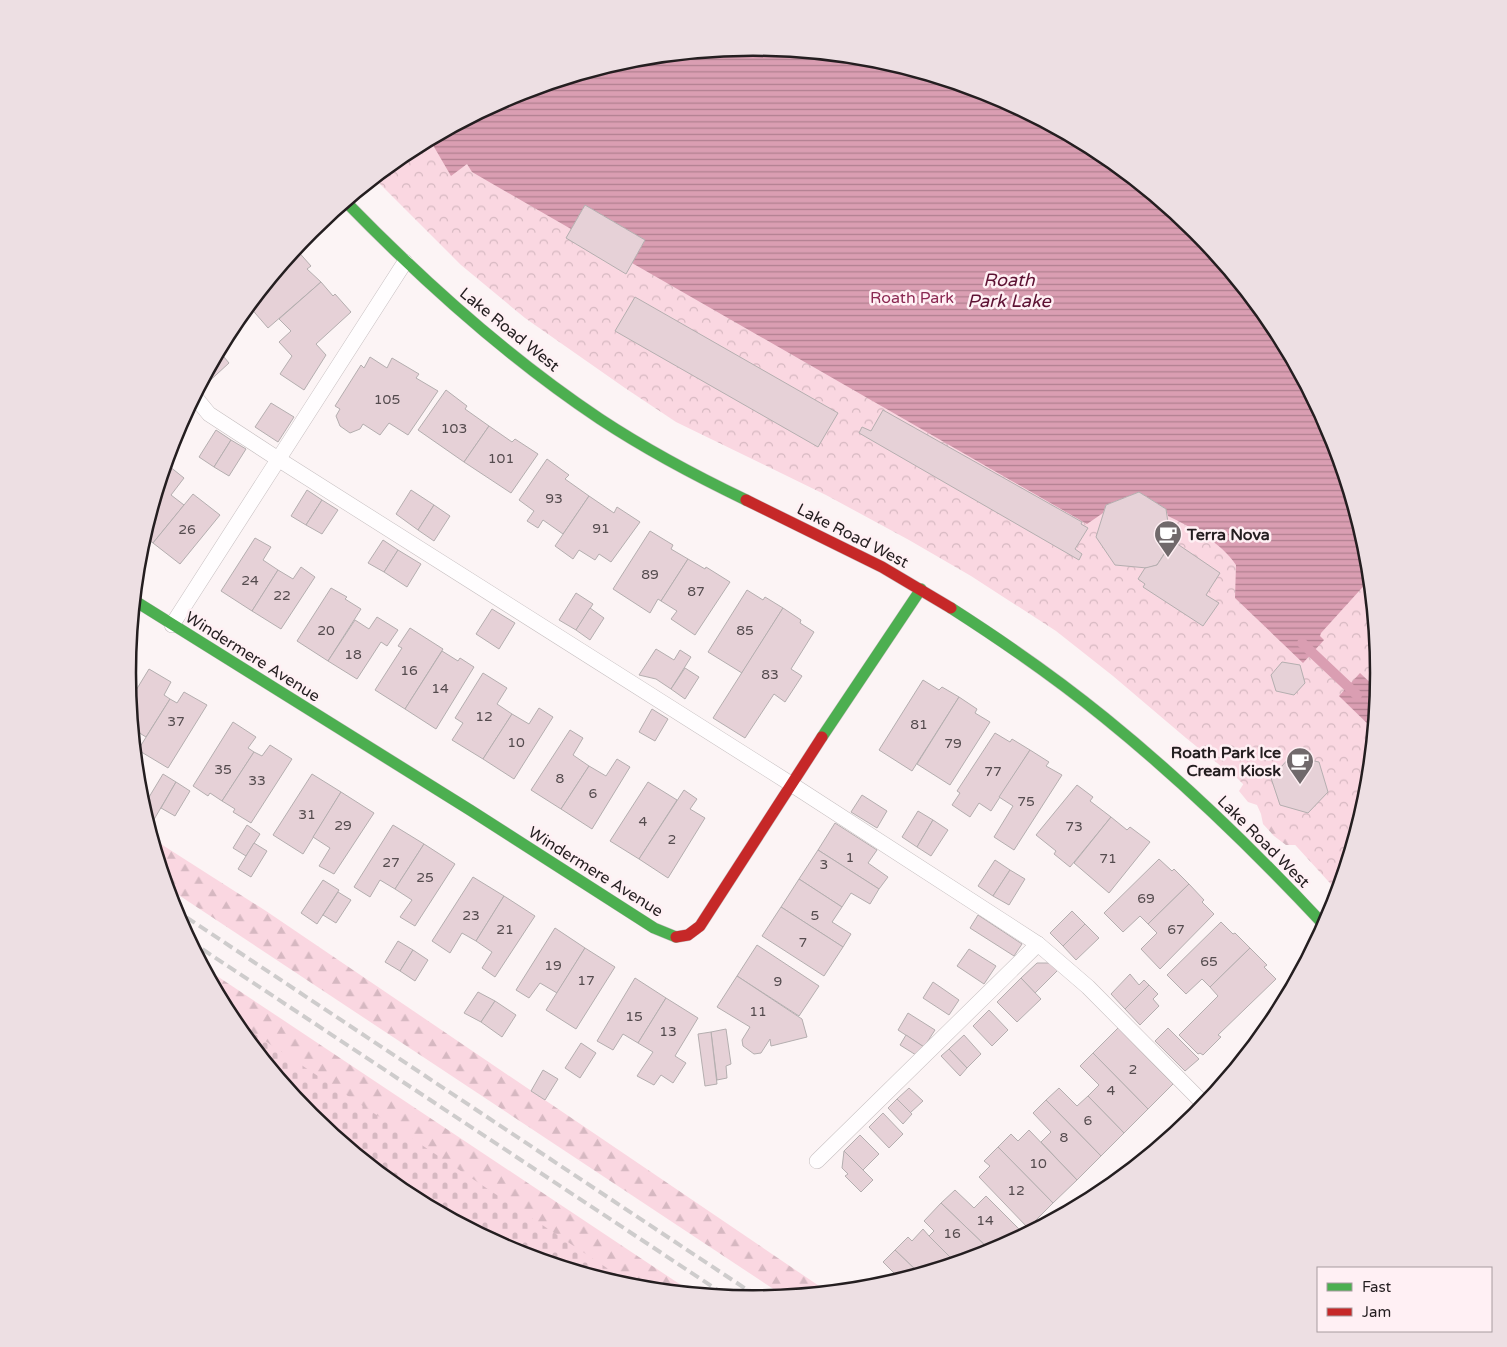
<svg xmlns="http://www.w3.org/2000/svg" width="1507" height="1347" font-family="'Varela Round',sans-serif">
<defs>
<pattern id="forest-firs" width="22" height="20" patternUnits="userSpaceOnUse" patternTransform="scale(1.25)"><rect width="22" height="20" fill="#fad7e1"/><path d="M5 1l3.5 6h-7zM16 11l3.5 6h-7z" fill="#d6b8c1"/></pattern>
<pattern id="cemetery-stones" width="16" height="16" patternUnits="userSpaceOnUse" patternTransform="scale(1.25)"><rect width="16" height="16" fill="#fad7e1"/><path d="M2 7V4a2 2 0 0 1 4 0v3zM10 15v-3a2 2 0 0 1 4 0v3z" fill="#d6b8c1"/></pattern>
<pattern id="park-crowns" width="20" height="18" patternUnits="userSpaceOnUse" patternTransform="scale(1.25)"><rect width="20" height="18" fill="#fad7e1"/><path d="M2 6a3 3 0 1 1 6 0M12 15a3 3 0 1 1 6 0" fill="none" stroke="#d6b8c1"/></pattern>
<pattern id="water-rules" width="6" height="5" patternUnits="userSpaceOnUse" patternTransform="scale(1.25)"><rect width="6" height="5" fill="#da9eb2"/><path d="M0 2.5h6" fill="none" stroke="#b18090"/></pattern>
</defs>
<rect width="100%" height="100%" fill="#fcf4f5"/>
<!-- forest -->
<g fill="url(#forest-firs)">
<path d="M1244,783L1299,845H1286L1274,836L1263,824L1261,814L1257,805L1248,802L1239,791Z"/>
<path d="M153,839L266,911L828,1292L784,1296L168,888Z"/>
<path d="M205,968L693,1293L631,1287L233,1021Z"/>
</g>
<!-- cemetery -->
<path fill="url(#cemetery-stones)" d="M232,1019L637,1288L514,1252L405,1194L311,1116Z"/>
<!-- park -->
<path fill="url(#park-crowns)" d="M754,48L876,60L993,95L1102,153L1196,231L1274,326L1332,434L1368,552L1379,674L1367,796L1338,892L1248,793L1249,790L1229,770L1227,771L1186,738L1113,676L1056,631L971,576L909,540L826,495L676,422L625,388L525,318L461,265L375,179L406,153L514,95L632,59Z"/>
<!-- water -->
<g fill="url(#water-rules)">
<path d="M754,48L876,60L993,95L1102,153L1196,231L1274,326L1332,434L1368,552L1370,579L1321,633L1320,636L1324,640L1303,663L1235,598L1236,565C1221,542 1192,528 1168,516L1166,509L1139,492L1106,505L1103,513L1087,524L632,263L645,240L585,205L571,229L472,172L467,164L451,176L430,140L514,95L632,59Z"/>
<path d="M1360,673L1378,690L1374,730L1339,696Z"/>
</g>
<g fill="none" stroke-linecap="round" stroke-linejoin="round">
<!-- stream -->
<path stroke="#da9eb2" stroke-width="10" d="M1302,643L1357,695"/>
</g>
<!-- building -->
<g fill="#e6d1d7" stroke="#b4aeaf">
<path d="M585,205L645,240L626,274L566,238Z"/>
<path d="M296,249L311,266L307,269L321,282L268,328L249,306Z"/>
<path d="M321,282L333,296L335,294L351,312L316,344L326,355L304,390L280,374L292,356L279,342L291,331L279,319Z"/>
<path d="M635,297L838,413L818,447L615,331Z"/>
<path d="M219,351L229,363L204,386L202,384Z"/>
<path d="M370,357L387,368L392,358L419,374L416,378L438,391L408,435L389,423L380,435L363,424L360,429L350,433L340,426L336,416L340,409L335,406L361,365L364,368Z"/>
<path d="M446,390L467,406L465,409L489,426L464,462L418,430Z"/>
<path d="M271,403L294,417L278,442L255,427Z"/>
<path d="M883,410L1082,522L1081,524L1088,528L1075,549L1082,554L1079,560L859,433L862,427L871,431Z"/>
<path d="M489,426L512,442L515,439L538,454L511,493L464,462Z"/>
<path d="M216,430L231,440L214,467L199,457Z"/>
<path d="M231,440L246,449L229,476L214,467Z"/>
<path d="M547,459L569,475L565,479L589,496L563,534L543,520L538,528L527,521L534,511L519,500Z"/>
<path d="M169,466L184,478L171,495L184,505L153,543L144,536L164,471Z"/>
<path d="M307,490L322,500L306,525L291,516Z"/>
<path d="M411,490L434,505L418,530L396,514Z"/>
<path d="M1139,492L1166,509L1171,543L1157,565L1147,568L1115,565L1096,537L1106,505Z"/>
<path d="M193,494L220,515L180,564L153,543Z"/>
<path d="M589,496L614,513L617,507L640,522L611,562L599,554L595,560L579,550L573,559L555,546Z"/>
<path d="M322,500L338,510L322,534L306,525Z"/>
<path d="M434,505L450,516L434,541L418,530Z"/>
<path d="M650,531L673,545L671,549L688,559L661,601L658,599L650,613L613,589Z"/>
<path d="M255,538L271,547L263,560L278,570L252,611L221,591Z"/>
<path d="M383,540L398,550L384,572L368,563Z"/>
<path d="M1173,541L1220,573L1206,595L1219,603L1203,626L1143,587L1145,584L1138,579L1145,568L1157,565Z"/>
<path d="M398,550L421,564L407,587L384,572Z"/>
<path d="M688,559L705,569L706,567L730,582L695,635L671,619L677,611L661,601Z"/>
<path d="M301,567L315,577L281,629L252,611L278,570L293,579Z"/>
<path d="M331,588L347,597L345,599L361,609L328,661L297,641Z"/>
<path d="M747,590L763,600L765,597L783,608L742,673L708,652Z"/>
<path d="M576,593L593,604L576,630L559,620Z"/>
<path d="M590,608L604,618L590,640L576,630Z"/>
<path d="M783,608L801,620L800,623L814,632L791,669L802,676L785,702L774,694L745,738L713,718Z"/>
<path d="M492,609L515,623L499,649L476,634Z"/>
<path d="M377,617L398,630L387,646L381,642L357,679L328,661L355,620L369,629Z"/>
<path d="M410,628L443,649L405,709L375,690L402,648L398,646Z"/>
<path d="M656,649L674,660L680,650L691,657L671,689L656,679L639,675Z"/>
<path d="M442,651L458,661L460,658L474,667L436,729L405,709Z"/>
<path d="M1282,662L1300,665L1305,683L1294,695L1276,691L1271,675Z"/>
<path d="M685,668L699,677L685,699L671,689Z"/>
<path d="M149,669L171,682L164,695L170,699L146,737L133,729L130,700Z"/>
<path d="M483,673L507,688L497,704L512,714L483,759L452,740L463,723L455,718Z"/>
<path d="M923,680L939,690L942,687L959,697L912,771L879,750Z"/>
<path d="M184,692L207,705L168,768L138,750L170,699L177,703Z"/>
<path d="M959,697L977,709L975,713L990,722L950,785L917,764Z"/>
<path d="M539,708L553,717L514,779L483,759L512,714L529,724Z"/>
<path d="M652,709L668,719L655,741L639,732Z"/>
<path d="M233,722L256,737L248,748L254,752L222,801L210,793L208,796L193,786Z"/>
<path d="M570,730L583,738L573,755L589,766L561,809L531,790Z"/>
<path d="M995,733L1010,742L1012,739L1030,750L991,811L979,803L970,817L952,805L960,793L957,791Z"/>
<path d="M270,745L292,759L251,823L233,812L235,809L222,801L254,752L262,756Z"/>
<path d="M1030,750L1049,762L1046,766L1062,775L1014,850L994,837L1013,806L999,797Z"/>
<path d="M1291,756L1319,762L1328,792L1308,813L1280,805L1271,778Z"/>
<path d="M617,759L630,767L592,829L561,809L589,766L606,776Z"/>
<path d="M163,774L176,782L149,828L143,807Z"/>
<path d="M312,774L341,792L303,854L273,835Z"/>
<path d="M176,782L190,791L175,816L161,808Z"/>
<path d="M648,782L677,800L639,859L610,841Z"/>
<path d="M1077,785L1093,797L1090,801L1111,817L1070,867L1054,854L1056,851L1036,835Z"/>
<path d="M684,790L697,799L690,809L705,818L668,878L639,859Z"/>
<path d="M341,792L374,813L334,874L319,866L330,848L313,837Z"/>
<path d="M862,795L887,811L877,828L851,812Z"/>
<path d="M918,811L933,820L917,847L902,837Z"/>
<path d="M1111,817L1127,830L1130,827L1150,842L1109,893L1074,863Z"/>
<path d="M933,820L948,830L931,856L917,847Z"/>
<path d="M835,823L877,850L868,863L888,877L879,889L818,850Z"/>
<path d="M247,825L260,834L246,856L233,848Z"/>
<path d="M393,825L424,844L395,889L380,880L370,897L354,887Z"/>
<path d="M254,843L267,851L251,877L238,869Z"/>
<path d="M424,844L455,864L415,926L400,917L412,900L395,889Z"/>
<path d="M818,850L879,889L870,904L851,893L842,907L799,879Z"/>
<path d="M1159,859L1172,871L1174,869L1189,884L1148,924L1140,916L1123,932L1104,913Z"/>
<path d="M995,860L1010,870L993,896L978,886Z"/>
<path d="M1010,870L1025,879L1009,905L993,896Z"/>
<path d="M473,877L504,896L476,941L462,933L450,953L432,941Z"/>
<path d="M799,879L842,907L832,922L851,934L843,947L781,907Z"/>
<path d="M323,880L339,890L317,924L301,913Z"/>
<path d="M1189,884L1204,900L1202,902L1214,914L1160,969L1141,949L1157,933L1148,924Z"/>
<path d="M338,892L351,900L336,923L323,915Z"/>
<path d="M504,896L535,916L495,977L482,968L492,952L476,941Z"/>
<path d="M781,907L843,947L824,976L762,936Z"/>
<path d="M1072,911L1085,924L1063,946L1050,933Z"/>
<path d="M978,915L1022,944L1014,956L970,928Z"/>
<path d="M1221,922L1233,934L1235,933L1250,948L1210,987L1202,979L1186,994L1167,975Z"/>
<path d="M1085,924L1099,938L1076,960L1063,946Z"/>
<path d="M555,928L585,948L557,993L540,983L529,998L516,990Z"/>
<path d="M398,941L413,950L400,971L385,962Z"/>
<path d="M757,945L819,986L799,1016L737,976Z"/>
<path d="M585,948L615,967L576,1029L546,1010Z"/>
<path d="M1250,948L1267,965L1264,967L1276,979L1218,1035L1221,1037L1203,1055L1200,1053L1198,1054L1179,1035L1218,996L1210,987Z"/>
<path d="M969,949L996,966L984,984L957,966Z"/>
<path d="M413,950L428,960L415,981L400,971Z"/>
<path d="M1037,963H1052L1058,970L1035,993L1021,978Z"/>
<path d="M1130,974L1139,985L1144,980L1149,985L1125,1009L1111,994Z"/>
<path d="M737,976L802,1019L807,1037L771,1046L770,1039L761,1053L754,1054L743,1046L742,1040L750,1027L717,1007Z"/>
<path d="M635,978L666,998L638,1043L623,1034L613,1050L597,1041Z"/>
<path d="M1021,978L1041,999L1017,1022L997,1002Z"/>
<path d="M933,982L959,1000L949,1015L923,998Z"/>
<path d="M1149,985L1158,994L1153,999L1159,1006L1140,1025L1125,1009Z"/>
<path d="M478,992L495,1001L481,1022L464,1013Z"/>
<path d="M666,998L698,1018L675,1056L686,1063L673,1083L661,1075L654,1085L637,1076L653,1052L638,1043Z"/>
<path d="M495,1001L516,1015L502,1037L481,1022Z"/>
<path d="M989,1010L1008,1030L992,1046L973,1026Z"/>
<path d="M908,1013L935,1030L924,1047L898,1030Z"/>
<path d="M1118,1028L1173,1084L1148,1109L1093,1053Z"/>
<path d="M1168,1028L1199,1059L1185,1071L1155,1041Z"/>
<path d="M726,1029L731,1064L726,1066L727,1078L717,1080L711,1032Z"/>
<path d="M711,1032L717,1084L705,1086L698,1034Z"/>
<path d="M906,1035L924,1047L916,1055L900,1045Z"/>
<path d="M964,1035L981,1054L967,1068L949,1049Z"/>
<path d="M581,1043L596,1053L580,1078L565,1068Z"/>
<path d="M949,1049L967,1068L960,1076L941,1056Z"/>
<path d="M1093,1053L1148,1109L1124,1133L1088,1096L1099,1085L1080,1066Z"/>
<path d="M543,1070L558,1079L545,1100L531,1091Z"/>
<path d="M909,1088L923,1101L910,1113L897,1099Z"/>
<path d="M1059,1088L1077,1106L1088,1096L1124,1133L1101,1156L1046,1100Z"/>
<path d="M897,1099L912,1114L903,1124L888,1108Z"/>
<path d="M1046,1100L1101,1156L1077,1180L1041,1142L1051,1132L1033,1113Z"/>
<path d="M883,1113L903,1134L889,1148L869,1127Z"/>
<path d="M1029,1130L1077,1180L1053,1203L998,1147L1011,1134L1018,1141Z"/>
<path d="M860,1135L879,1154L863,1170L844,1151Z"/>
<path d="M998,1147L1053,1203L1028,1228L979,1177L990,1166L984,1161Z"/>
<path d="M844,1151L873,1180L861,1192L845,1176L848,1174L842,1168Z"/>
<path d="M955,1190L974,1208L986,1196L1022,1232L1013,1241L992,1252L941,1203Z"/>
<path d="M941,1203L992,1252L956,1263L929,1236L934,1231L924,1221Z"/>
<path d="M923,1229L929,1236L956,1263L920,1274L895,1250L908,1237L912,1241Z"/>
<path d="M895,1250L920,1274L901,1280L883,1262Z"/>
</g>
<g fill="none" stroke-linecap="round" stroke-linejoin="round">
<!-- lane casing -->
<g stroke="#c6bfc0" stroke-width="16">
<g id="lane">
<path d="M195,397L209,414L278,459L791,784L1038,944L1088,987L1205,1105"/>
<path d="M172,625L405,262"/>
<path d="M817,1161L1038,944"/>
</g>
</g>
<!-- fast casing -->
<g stroke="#c6bfc0" stroke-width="12">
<g id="fast">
<path d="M346,202C424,282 507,357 600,419C647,450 696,476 746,500"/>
<path d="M135,601L470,810L654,928L676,937"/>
<path d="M951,608C1004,642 1056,678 1105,718C1184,782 1256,852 1325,926"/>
<path d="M822,737L921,589"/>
</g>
</g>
<!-- jam casing -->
<g stroke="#c6bfc0" stroke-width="12">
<g id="jam">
<path d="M746,500L882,567L951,608"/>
<path d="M676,937L688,935L700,926L822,737"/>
</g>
</g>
<!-- lane -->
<use href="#lane" stroke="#fffdfe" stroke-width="15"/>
<!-- fast -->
<use href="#fast" stroke="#4caf50" stroke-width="11"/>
<!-- jam -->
<use href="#jam" stroke="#c62828" stroke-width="11"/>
<!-- rail -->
<g stroke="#cecccc" stroke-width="4" stroke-dasharray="10 5" stroke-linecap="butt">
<path d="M174,909L761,1299"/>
<path d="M190,941L728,1297"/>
</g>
</g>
<!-- icons -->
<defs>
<g id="cafe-pin" transform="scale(1.4375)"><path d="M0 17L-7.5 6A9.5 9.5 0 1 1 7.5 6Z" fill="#70696b" stroke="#fff0f4"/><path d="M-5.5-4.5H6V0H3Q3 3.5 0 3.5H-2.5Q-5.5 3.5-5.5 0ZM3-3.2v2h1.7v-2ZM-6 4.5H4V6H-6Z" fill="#fff"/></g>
</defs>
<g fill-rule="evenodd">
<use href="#cafe-pin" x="1168" y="534"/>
<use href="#cafe-pin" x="1300" y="761"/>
</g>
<g text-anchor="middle" stroke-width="5" stroke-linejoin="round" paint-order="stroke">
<!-- number labels -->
<g font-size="14" fill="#544b4e">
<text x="387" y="404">105</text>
<text x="454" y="433">103</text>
<text x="501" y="463">101</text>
<text x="554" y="503">93</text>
<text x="601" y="533">91</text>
<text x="187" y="534">26</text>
<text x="650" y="579">89</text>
<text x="250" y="585">24</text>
<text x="696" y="596">87</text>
<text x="282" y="600">22</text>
<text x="326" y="635">20</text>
<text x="745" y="635">85</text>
<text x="353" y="659">18</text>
<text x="409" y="675">16</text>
<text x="770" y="679">83</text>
<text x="440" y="693">14</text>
<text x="484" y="721">12</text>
<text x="176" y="726">37</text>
<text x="919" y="729">81</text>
<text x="516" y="747">10</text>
<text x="953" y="748">79</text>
<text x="223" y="774">35</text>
<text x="993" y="776">77</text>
<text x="560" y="783">8</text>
<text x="257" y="785">33</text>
<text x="593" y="798">6</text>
<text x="1026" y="806">75</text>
<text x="307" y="819">31</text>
<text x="643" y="826">4</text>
<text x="343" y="830">29</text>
<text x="1074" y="831">73</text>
<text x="672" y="844">2</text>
<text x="850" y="862">1</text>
<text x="1108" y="863">71</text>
<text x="391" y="867">27</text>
<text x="824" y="869">3</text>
<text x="425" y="882">25</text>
<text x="1146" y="903">69</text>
<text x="471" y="920">23</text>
<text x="815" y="920">5</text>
<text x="505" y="934">21</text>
<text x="1176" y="934">67</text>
<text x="803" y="947">7</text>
<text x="1209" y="966">65</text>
<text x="553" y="970">19</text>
<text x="586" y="985">17</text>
<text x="778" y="986">9</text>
<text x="758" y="1016">11</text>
<text x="634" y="1021">15</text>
<text x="668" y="1036">13</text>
<text x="1133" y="1074">2</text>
<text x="1111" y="1095">4</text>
<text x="1088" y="1125">6</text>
<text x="1064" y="1142">8</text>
<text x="1038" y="1168">10</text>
<text x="1016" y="1195">12</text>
<text x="985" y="1225">14</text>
<text x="952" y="1238">16</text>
</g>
<!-- park labels -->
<g font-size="16" fill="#8b2852" stroke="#fff0f4">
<text x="912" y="303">Roath Park</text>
</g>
<!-- street labels -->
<g font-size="16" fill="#241e20" stroke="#fff0f4">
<text transform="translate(510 329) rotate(39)" y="6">Lake Road West</text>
<text transform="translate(853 535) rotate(27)" y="6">Lake Road West</text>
<text transform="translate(253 656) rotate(32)" y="6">Windermere Avenue</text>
<text transform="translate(1264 841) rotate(45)" y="6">Lake Road West</text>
<text transform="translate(596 871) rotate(32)" y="6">Windermere Avenue</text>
</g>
<!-- poi labels -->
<g font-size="16" font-weight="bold" fill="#241e20" stroke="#fff0f4" text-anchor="start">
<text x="1187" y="540">Terra Nova</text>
<text x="1281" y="758" text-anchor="end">Roath Park Ice<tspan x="1281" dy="18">Cream Kiosk</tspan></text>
</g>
<!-- water labels -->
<g font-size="18" font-style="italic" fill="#5d1233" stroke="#fff0f4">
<text x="1009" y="286">Roath<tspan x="1009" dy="21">Park Lake</tspan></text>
</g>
</g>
<!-- crop -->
<path d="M0 0H1507V1347H0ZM136 673a617 617 0 1 1 1234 0a617 617 0 1 1-1234 0Z" fill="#eddfe3" fill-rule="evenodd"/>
<path fill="none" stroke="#241e20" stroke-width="2.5" d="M136 673a617 617 0 1 1 1234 0a617 617 0 1 1-1234 0Z"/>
<!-- legend -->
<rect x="1317" y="1267" width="175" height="65" fill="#fff0f4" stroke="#a79c9f"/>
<rect x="1327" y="1283" width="25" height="8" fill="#4caf50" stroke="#a79c9f"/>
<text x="1362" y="1292" font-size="15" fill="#241e20">Fast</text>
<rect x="1327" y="1308" width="25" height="8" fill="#c62828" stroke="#a79c9f"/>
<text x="1362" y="1317" font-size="15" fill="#241e20">Jam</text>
</svg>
